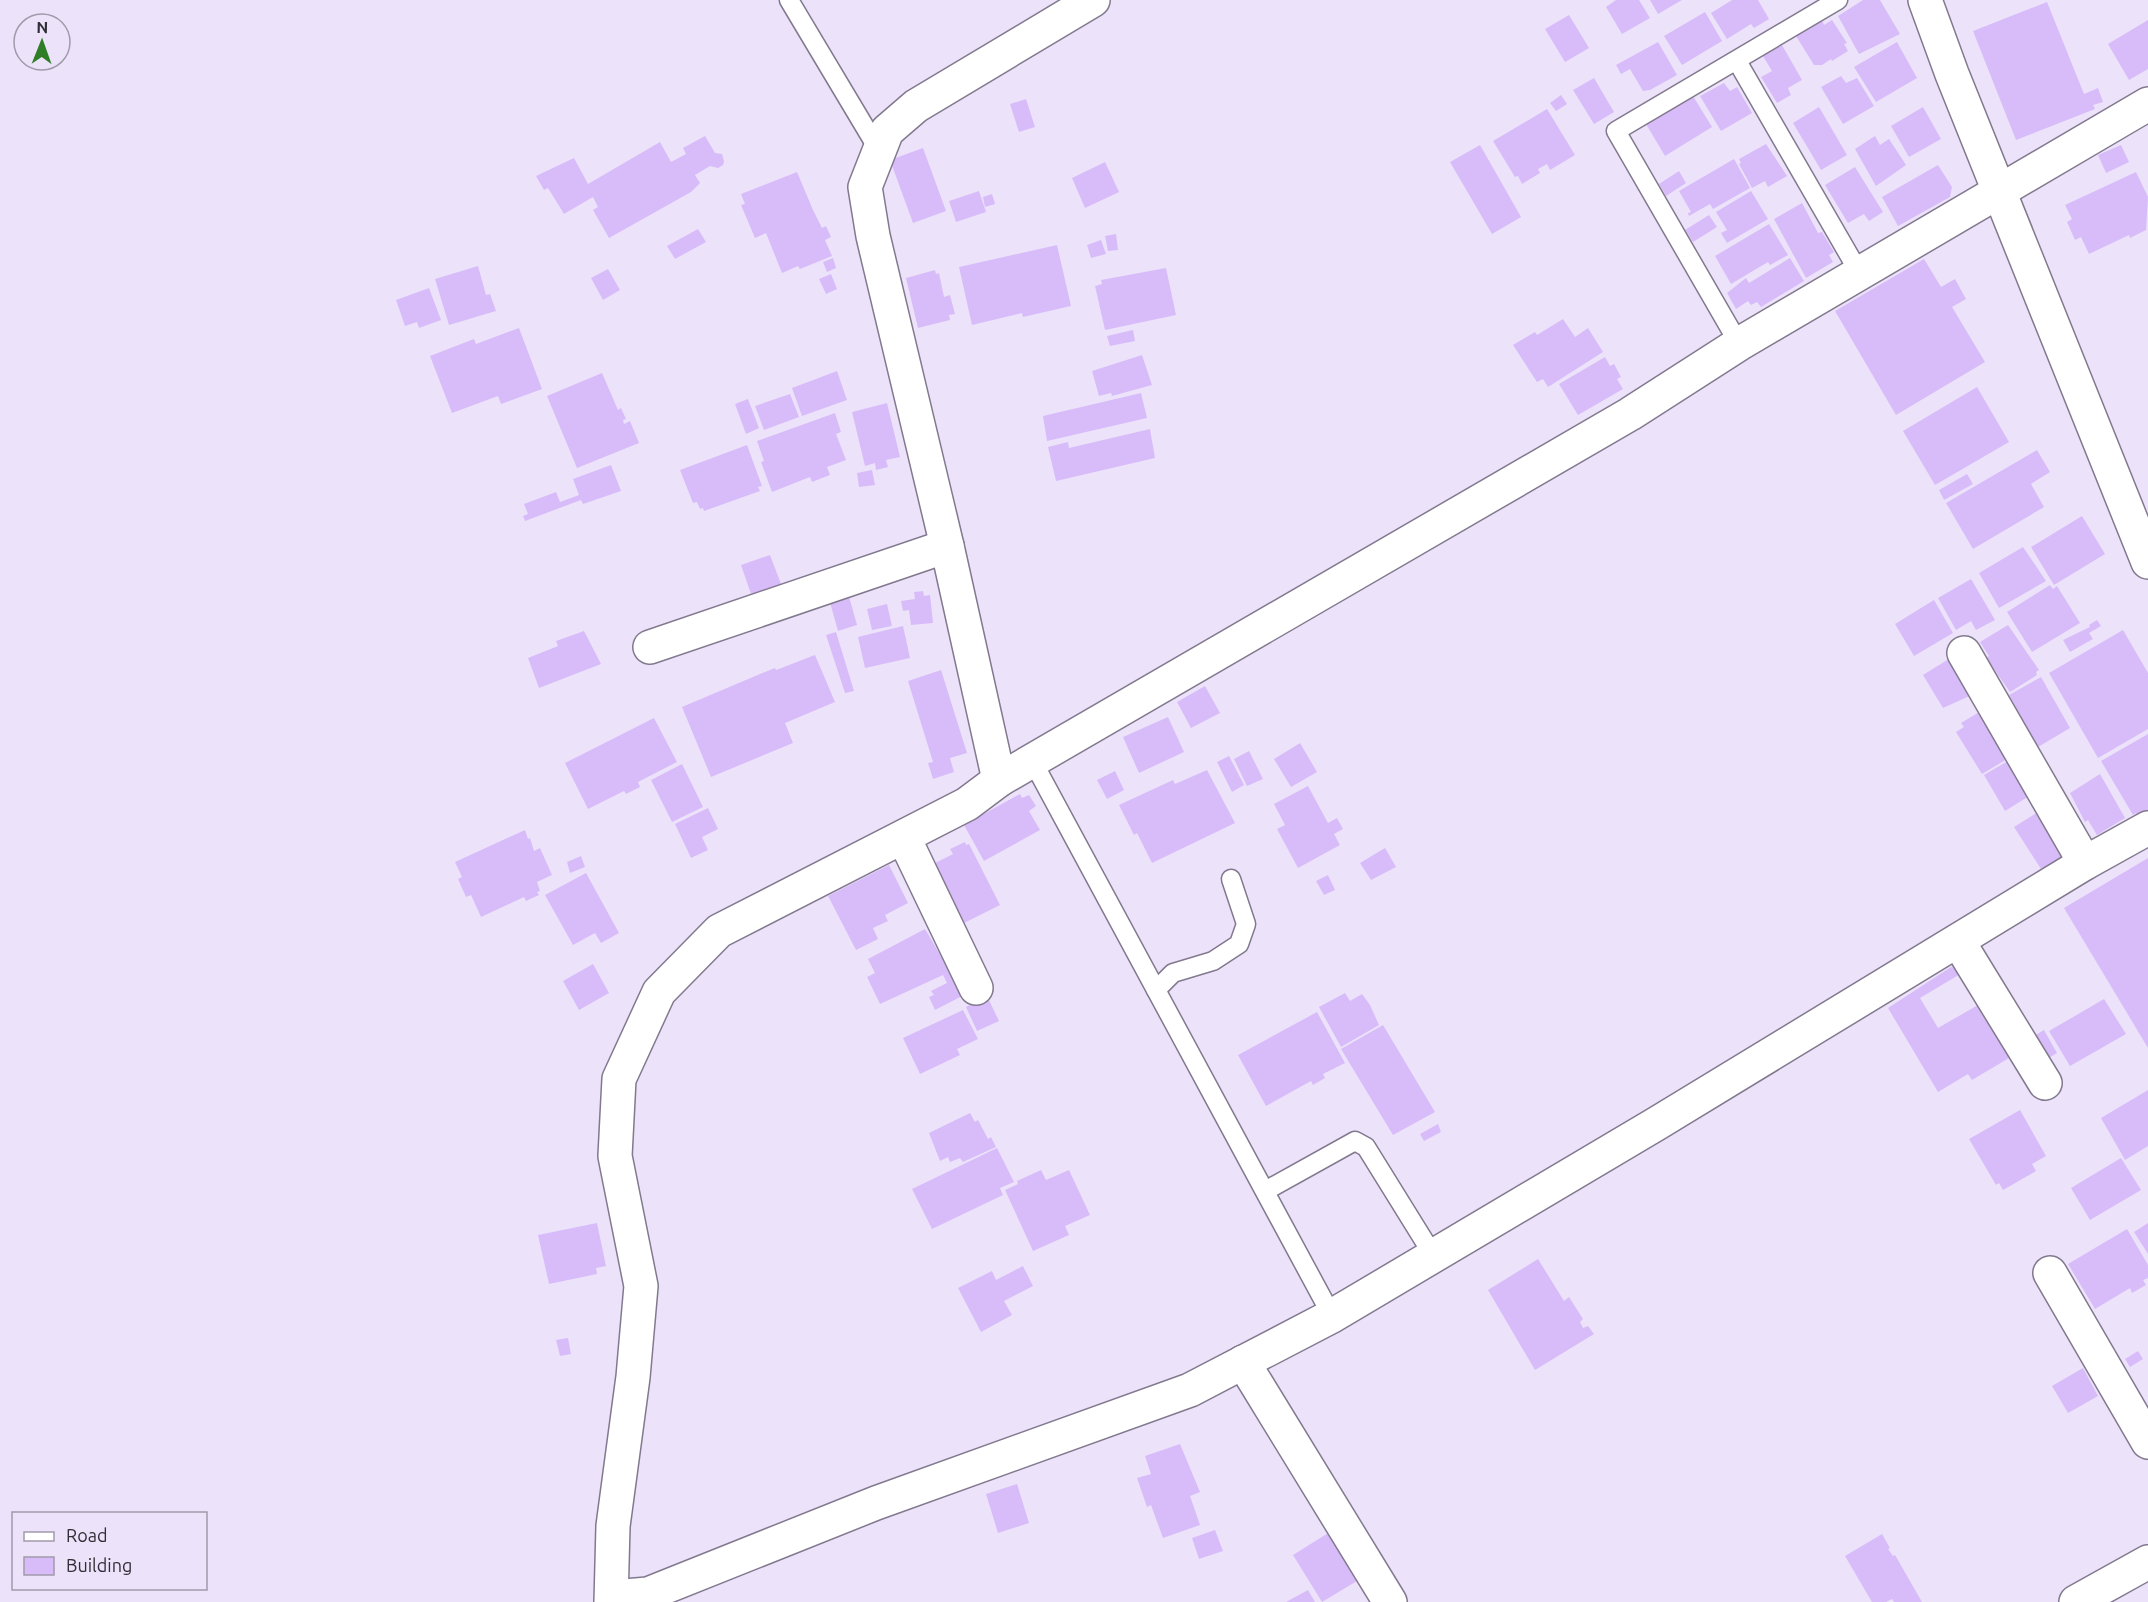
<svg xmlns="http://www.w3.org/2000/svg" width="2148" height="1602" font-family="Ubuntu,sans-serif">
<rect width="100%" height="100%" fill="#ece3fa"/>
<!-- building -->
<g fill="#d8bcfa">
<path d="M1616,0H1639L1650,18L1622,34L1606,7Z"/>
<path d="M1650,0H1682L1658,14Z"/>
<path d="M1732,0H1758L1769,19L1754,28L1751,24L1727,39L1711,13Z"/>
<path d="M1863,0H1880L1900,34L1859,54L1838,16Z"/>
<path d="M2047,2L2084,94L2098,88L2103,102L2093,105L2095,109L2016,140L1973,31Z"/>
<path d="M1705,12L1722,41L1682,65L1664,36Z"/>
<path d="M1569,15L1589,48L1565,62L1545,29Z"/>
<path d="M1822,20L1824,25L1832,20L1847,43L1844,44L1848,51L1832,61L1831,59L1822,65H1814L1796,36Z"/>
<path d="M2148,20V69L2129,80L2108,44Z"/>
<path d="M1658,42L1677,75L1650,90L1643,91L1630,69L1621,74L1616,65Z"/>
<path d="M1897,42L1917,78L1876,102L1854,67Z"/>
<path d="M1782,45L1802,80L1788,88L1791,95L1777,103L1761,77L1772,71L1763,56Z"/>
<path d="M1841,76L1846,83L1857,78L1874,106L1843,124L1821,87Z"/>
<path d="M1594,78L1614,112L1594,124L1573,90Z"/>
<path d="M1724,83L1730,91L1737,87L1752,113L1721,131L1700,96Z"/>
<path d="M1561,95L1567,104L1556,111L1550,103Z"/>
<path d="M1693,96L1712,127L1665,156L1646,124Z"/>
<path d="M1026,99L1035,127L1019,132L1010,104Z"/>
<path d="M1819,107L1847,155L1821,170L1793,123Z"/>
<path d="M1923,107L1941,139L1909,157L1891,126Z"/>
<path d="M1547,109L1575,155L1550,170L1547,164L1538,169L1540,173L1522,184L1518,176L1515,177L1493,141Z"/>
<path d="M705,136L715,153L722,154L724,161L723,165L718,168L710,166L695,175L700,183L691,192L609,238L593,210L598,207L593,197L564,214L548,188L544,190L536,176L574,158L588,184L660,142L671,162L686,154L683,148Z"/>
<path d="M1875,136L1880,145L1889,139L1906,165L1876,186L1855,149Z"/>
<path d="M1766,144L1787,176L1768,187L1765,181L1752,188L1739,164L1741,163L1739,159Z"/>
<path d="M1480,145L1521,217L1492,234L1450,162Z"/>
<path d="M2121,145L2129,162L2106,173L2098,155Z"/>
<path d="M923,148L946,211L913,223L890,160Z"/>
<path d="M1734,159L1750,188L1713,209L1710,204L1689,216L1688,213L1691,212L1679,191Z"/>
<path d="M1105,162L1119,192L1085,208L1072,178Z"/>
<path d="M1938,165L1952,187L1950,197L1898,226L1882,197Z"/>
<path d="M1855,167L1883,212L1869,221L1864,214L1848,223L1825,185Z"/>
<path d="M1679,171L1686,183L1666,196L1659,184Z"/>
<path d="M797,172L813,210L822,228L826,226L831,237L825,240L832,256L800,269L798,266L782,273L766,233L755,238L741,205L745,204L741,194Z"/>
<path d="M2136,172L2148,197L2146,230L2130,238L2129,235L2089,254L2081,237L2075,240L2067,222L2072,219L2065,205Z"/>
<path d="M979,191L986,212L956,222L949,201Z"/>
<path d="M1751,191L1768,219L1727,243L1721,233L1727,230L1716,212Z"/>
<path d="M992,194L995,204L985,207L983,197Z"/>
<path d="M1802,203L1818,233L1822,232L1834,252L1829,255L1833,262L1806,278L1774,219Z"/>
<path d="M1709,215L1717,227L1693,242L1685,230Z"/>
<path d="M1769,224L1788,255L1770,265L1768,262L1731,284L1715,256Z"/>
<path d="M698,229L706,242L675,259L667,246Z"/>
<path d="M1116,234L1118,250L1108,251L1105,236Z"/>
<path d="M1101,240L1106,254L1091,258L1087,245Z"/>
<path d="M1057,245L1071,306L1023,317L1022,313L972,325L959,267Z"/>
<path d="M833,258L836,268L827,272L823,262Z"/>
<path d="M1790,258L1804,281L1761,307L1757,302L1751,305L1748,301L1736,309L1727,293L1746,278L1749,283Z"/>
<path d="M1924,259L1941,287L1955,279L1966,299L1952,307L1985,362L1896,415L1835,311Z"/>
<path d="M478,266L486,295L490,294L496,311L449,325L435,279Z"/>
<path d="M1166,268L1176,315L1105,330L1095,286L1102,284L1101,280Z"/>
<path d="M608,269L620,290L603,300L591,278Z"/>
<path d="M935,270L936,274L939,273L944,297L950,295L955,314L949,315L950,320L918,328L906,278Z"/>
<path d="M831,274L837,289L826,294L819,279Z"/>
<path d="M429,288L441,320L419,328L417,322L405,326L396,300Z"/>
<path d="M1563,319L1575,337L1588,328L1603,352L1548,387L1543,379L1537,382L1513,345L1535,332L1537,335Z"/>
<path d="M519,328L542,389L501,404L498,396L452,413L430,356L474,339L476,344Z"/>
<path d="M1133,330L1135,341L1110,346L1107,336Z"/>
<path d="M1142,355L1152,385L1112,396L1111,393L1099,396L1092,371Z"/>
<path d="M1605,357L1610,366L1614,364L1621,377L1617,379L1623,389L1578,415L1559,384Z"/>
<path d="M837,371L847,400L802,416L792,388Z"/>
<path d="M602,373L618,410L621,408L626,419L623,420L624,424L630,421L639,443L577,468L547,396Z"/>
<path d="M1977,387L2009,442L1935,485L1903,431Z"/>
<path d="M1141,393L1147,418L1047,441L1043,416Z"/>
<path d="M790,394L799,417L764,430L755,406Z"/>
<path d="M748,399L759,428L746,434L735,404Z"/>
<path d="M887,403L900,457L886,460L888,467L876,470L875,463L865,466L852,412Z"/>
<path d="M835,413L841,432L836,434L846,460L827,467L830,475L812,482L810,477L772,492L761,462L764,461L757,441Z"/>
<path d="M1150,429L1155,458L1056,481L1048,447L1068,442L1069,448Z"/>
<path d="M747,445L762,486L758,487L760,491L704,511L703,508L700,509L697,502L693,503L680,470Z"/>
<path d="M2037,450L2050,472L2031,484L2044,507L1973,549L1946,503Z"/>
<path d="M611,465L621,491L583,504L581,500L525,521L523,516L528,514L524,504L556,492L560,502L579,495L573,479Z"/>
<path d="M872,470L875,485L859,487L857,473Z"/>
<path d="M1967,474L1973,484L1944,500L1939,490Z"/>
<path d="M2082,516L2105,554L2054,585L2031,547Z"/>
<path d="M2023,547L2046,581L1999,608L1979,573Z"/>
<path d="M770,555L781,584L751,594L741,565Z"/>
<path d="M1971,579L1995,620L1976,630L1971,621L1956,630L1938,598Z"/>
<path d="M2050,585L2053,589L2057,586L2080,623L2032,652L2007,612Z"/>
<path d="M923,591L924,596L930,595L933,623L911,625L909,610L903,611L901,601L915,599L914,592Z"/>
<path d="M848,593L857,625L838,631L829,599Z"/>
<path d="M1934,600L1953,633L1914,656L1895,624Z"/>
<path d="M887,604L892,626L872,630L867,609Z"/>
<path d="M2097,620L2101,626L2089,633L2093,639L2070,652L2063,640L2090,627L2089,625Z"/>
<path d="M2008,625L2039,670L2036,672L2037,675L2010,692L1986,658L1989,656L1980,642Z"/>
<path d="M903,626L910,658L865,668L858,637Z"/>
<path d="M2123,630L2148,673V729L2098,758L2049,673Z"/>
<path d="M584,631L601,664L539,688L528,658L558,646L556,641Z"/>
<path d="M836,632L854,691L845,693L826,635Z"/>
<path d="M815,655L835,702L785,723L793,743L711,777L682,707L760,674L775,668L776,670Z"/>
<path d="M1952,657L1974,694L1943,708L1923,675Z"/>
<path d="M941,670L967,753L950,758L954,772L933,779L928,763L933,762L908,681Z"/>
<path d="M2041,677L2070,728L2038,747L2009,695Z"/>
<path d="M1205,686L1220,713L1191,728L1177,702Z"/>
<path d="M1981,711L2012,756L1982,774L1956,732L1964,727L1961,723Z"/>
<path d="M1168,717L1184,752L1139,773L1123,737Z"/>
<path d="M654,718L677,762L638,782L640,787L626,794L624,791L588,809L565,763Z"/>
<path d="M2148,734V810L2137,816L2136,813L2133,815L2101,761Z"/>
<path d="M1300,743L1317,772L1291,787L1274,759Z"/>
<path d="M1249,751L1263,779L1247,786L1234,759Z"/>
<path d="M1229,756L1244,785L1232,792L1217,762Z"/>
<path d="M2013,758L2034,793L2005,811L1984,775Z"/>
<path d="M682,764L703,807L672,822L651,780Z"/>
<path d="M1207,770L1235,823L1152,863L1137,833L1134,835L1119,805L1173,780L1175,784Z"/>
<path d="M1115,771L1124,790L1107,799L1097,780Z"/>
<path d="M2100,774L2125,818L2097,835L2088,820L2085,822L2070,793Z"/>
<path d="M1308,786L1328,823L1337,818L1343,829L1334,834L1340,845L1298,868L1277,829L1285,825L1274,804Z"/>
<path d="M1020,794L1022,798L1029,795L1036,806L1029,811L1040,830L984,861L964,825Z"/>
<path d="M708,808L718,829L702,837L708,850L691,858L675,824Z"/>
<path d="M2043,809L2066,857L2043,872L2014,827Z"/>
<path d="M525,830L528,839L530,838L534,851L540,848L552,875L537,882L540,891L537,892L539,895L526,901L524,897L481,917L471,895L466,897L458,879L462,877L455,862Z"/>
<path d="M965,842L966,845L969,844L1000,905L962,924L931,865L953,854L950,849Z"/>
<path d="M1385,848L1396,867L1371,880L1360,863Z"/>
<path d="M581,856L585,867L570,873L567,862Z"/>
<path d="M2148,858V1048L2064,908Z"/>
<path d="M889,865L908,903L885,915L888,921L873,928L878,939L856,950L828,896Z"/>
<path d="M586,873L619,933L601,943L595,933L573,945L545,895Z"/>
<path d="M1328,875L1335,890L1324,895L1316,881Z"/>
<path d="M925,929L942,958L944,956L964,995L935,1010L929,997L934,995L931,991L947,983L943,975L880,1004L867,977L875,973L868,959Z"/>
<path d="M593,964L609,993L579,1010L563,981Z"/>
<path d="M1951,967L1967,970L1920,998L1938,1028L1978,1005L2009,1058L1972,1080L1968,1074L1938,1092L1888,1008Z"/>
<path d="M1345,993L1350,1001L1362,994L1370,1005L1379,1025L1341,1047L1319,1007Z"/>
<path d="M987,996L999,1021L977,1031L966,1007Z"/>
<path d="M2104,999L2126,1034L2070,1066L2049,1031Z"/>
<path d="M963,1010L978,1039L957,1049L960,1055L920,1074L903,1038Z"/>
<path d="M1317,1012L1345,1063L1323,1074L1325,1078L1313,1085L1311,1081L1266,1106L1238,1055Z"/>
<path d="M1383,1025L1435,1112L1393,1135L1341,1049Z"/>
<path d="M2044,1030L2057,1053L2047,1059L2034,1036Z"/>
<path d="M2148,1090V1146L2125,1160L2101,1118Z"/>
<path d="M2020,1110L2046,1156L2032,1164L2036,1171L2003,1190L1999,1183L1996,1185L1969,1139Z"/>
<path d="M970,1113L975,1122L978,1120L988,1139L991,1137L996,1147L963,1162L960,1158L950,1162L948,1157L940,1161L929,1133Z"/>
<path d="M1438,1124L1441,1132L1424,1141L1420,1134Z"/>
<path d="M997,1148L1014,1182L1000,1188L1003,1195L932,1229L912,1189Z"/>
<path d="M2121,1158L2141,1190L2090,1220L2071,1188Z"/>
<path d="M1041,1170L1046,1180L1069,1170L1090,1215L1065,1226L1069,1235L1033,1251L1005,1190L1018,1184L1017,1181Z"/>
<path d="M597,1223L606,1266L596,1268L597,1274L549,1284L538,1235Z"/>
<path d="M2148,1223V1254L2134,1232Z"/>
<path d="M2127,1229L2148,1265V1278L2143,1280L2146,1285L2132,1293L2130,1288L2095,1309L2068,1264Z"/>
<path d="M1538,1259L1564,1301L1569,1297L1583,1319L1580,1322L1583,1328L1588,1326L1594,1334L1535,1370L1488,1290Z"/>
<path d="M1023,1266L1033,1286L1004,1301L1012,1315L981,1332L958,1288L992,1271L996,1280Z"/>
<path d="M568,1338L571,1354L560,1356L556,1340Z"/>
<path d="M2138,1351L2143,1359L2130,1367L2125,1359Z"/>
<path d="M2083,1368L2098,1396L2068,1413L2052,1386Z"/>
<path d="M1180,1444L1200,1492L1190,1496L1200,1525L1163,1538L1151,1505L1147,1507L1137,1478L1151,1474L1145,1456Z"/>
<path d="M1017,1484L1029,1523L998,1533L986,1494Z"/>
<path d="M1215,1530L1223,1551L1199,1559L1192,1538Z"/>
<path d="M1333,1530L1358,1572L1353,1575L1357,1581L1322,1602L1293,1555Z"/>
<path d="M1882,1534L1890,1548L1888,1549L1893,1556L1895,1555L1922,1602H1894L1892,1599L1886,1602H1872L1845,1556Z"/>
<path d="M1308,1590L1315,1602H1286Z"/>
</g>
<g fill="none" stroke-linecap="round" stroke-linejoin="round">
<!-- service casing -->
<g stroke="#82798e" stroke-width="21">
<g id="service">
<path d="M789,0L878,149"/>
<path d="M1737,61L1860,274"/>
<path d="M1739,344L1616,131L1838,0"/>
<path d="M1033,762L1332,1316"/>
<path d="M1156,990L1173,973L1213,961L1239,944L1246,924L1231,879"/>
<path d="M1265,1191L1355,1141L1366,1147L1433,1255"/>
</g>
</g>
<!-- minor casing -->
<g stroke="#82798e" stroke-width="36">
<g id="minor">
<path d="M650,647L947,546"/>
<path d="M1964,653L2085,863"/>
<path d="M999,780L947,546L873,236L865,187L887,131L916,106L1093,0"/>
<path d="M904,838L976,988"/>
<path d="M1958,941L2045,1083"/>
<path d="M2050,1273L2148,1442"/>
<path d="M1243,1362L1390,1602"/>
<path d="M612,1597L648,1594L876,1503L1190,1390L1332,1316L1656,1124L2085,863L2148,828"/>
<path d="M611,1602L613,1526L633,1377L641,1286L615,1156L619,1079L659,992L719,931L967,804L999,780L1630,414L1739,344L2148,104"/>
<path d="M2076,1602L2148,1562"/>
</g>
</g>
<!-- tertiary casing -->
<g stroke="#82798e" stroke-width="36">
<path id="tertiary" d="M1925,0L1952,74L2148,562"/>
</g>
<!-- service -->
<use href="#service" stroke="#fff" stroke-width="18"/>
<!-- minor -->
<use href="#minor" stroke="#fff" stroke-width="33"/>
<!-- tertiary -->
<use href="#tertiary" stroke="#fff" stroke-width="33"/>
</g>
<!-- legend -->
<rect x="12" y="1512" width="195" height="78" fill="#ece3fa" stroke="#a19aab" stroke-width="1.5"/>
<rect x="24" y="1532" width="30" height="9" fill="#ffffff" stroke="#a19aab" stroke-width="1.5"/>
<text x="66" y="1542" font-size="18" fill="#302d35">Road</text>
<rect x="24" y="1557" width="30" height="18" fill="#d8bcfa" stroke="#a19aab" stroke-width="1.5"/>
<text x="66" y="1572" font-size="18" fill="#302d35">Building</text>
<!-- north arrow -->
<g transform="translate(42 42) rotate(1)"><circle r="28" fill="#ece3fa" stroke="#a19aab" stroke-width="1.5"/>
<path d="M0-4.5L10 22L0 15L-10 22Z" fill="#2f7d27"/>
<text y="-9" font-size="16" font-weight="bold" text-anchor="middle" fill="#302d35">N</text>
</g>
</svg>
